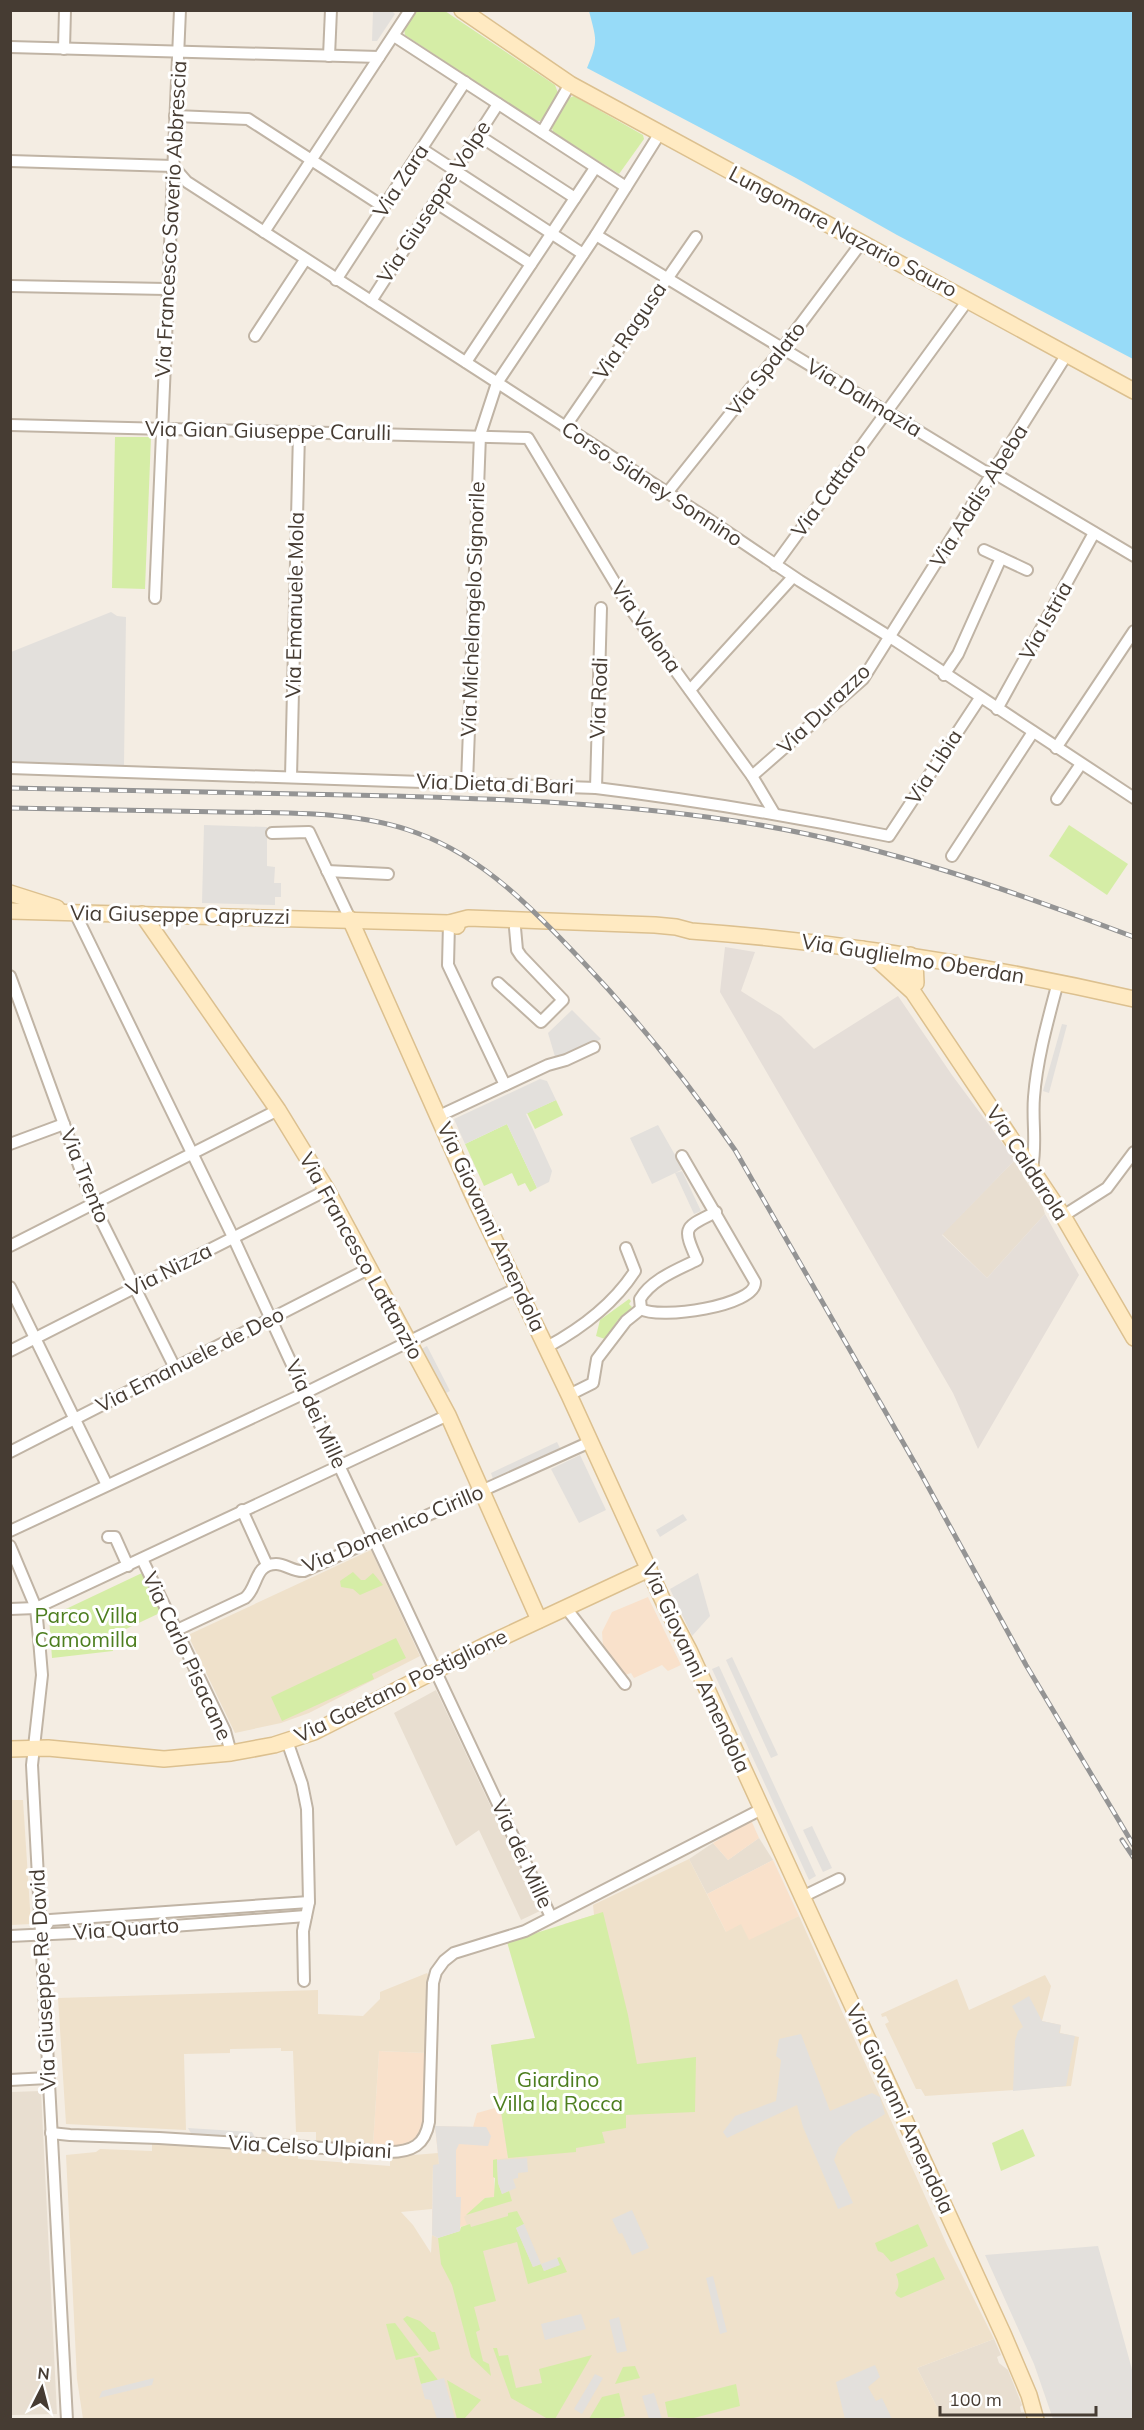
<svg xmlns="http://www.w3.org/2000/svg" width="1144" height="2430" font-family="Mulish,sans-serif">
<rect width="100%" height="100%" fill="#f4ede3"/>
<!-- residential -->
<g fill="#e8ded0">
<path d="M1015,1160L1024,1178L1042,1204L1045,1214L987,1278L942,1234Z"/>
<path d="M436,1690L540,1911L521,1920L479,1830L456,1846L394,1713Z"/>
<path d="M759,1838L773,1860L707,1894L689,1859L713,1843L728,1860Z"/>
<path d="M41,2091L57,2414L13,2415H10L11,2092Z"/>
<path d="M994,2339L1001,2355L997,2357L999,2363L1008,2370L1022,2405L1020,2407L1021,2412H1024L1026,2419H943L917,2368Z"/>
</g>
<!-- commercial -->
<g fill="#f9e1cb">
<path d="M648,1597L681,1665L668,1671L662,1665L634,1678L631,1673L625,1675L603,1646L602,1632L612,1612Z"/>
<path d="M751,1820L759,1838L728,1860L713,1843Z"/>
<path d="M773,1860L799,1916L749,1941L726,1932L707,1894Z"/>
<path d="M379,2051L427,2053L426,2099L423,2130L409,2145L397,2147L373,2145Z"/>
<path d="M495,2108L502,2114L508,2158L494,2170V2197L485,2198L479,2204L467,2225L432,2235L433,2165L439,2164L435,2126L473,2127L477,2113Z"/>
</g>
<!-- industrial -->
<path fill="#e5ded8" d="M725,947L755,952L741,991L781,1016L814,1049L898,996L952,1075L1015,1160L942,1235L987,1278L1045,1214L1079,1275L978,1449L953,1393L720,992Z"/>
<!-- education -->
<g fill="#efe1cb">
<path d="M371,1550L420,1656L309,1713L281,1723L235,1733L188,1635Z"/>
<path d="M11,1800H23L31,1924L11,1925Z"/>
<path d="M689,1859L726,1932L741,1924L749,1940L799,1916L947,2245L994,2339L917,2368L943,2419H83L77,2379L66,2155L96,2152L100,2149L152,2151V2142L298,2152V2159L390,2166V2157L438,2153L439,2165H433L432,2209L401,2212L413,2225L431,2253L432,2235L438,2238L460,2231L461,2227L467,2225L464,2217L485,2198L494,2197L495,2178L493,2177V2160L508,2158L491,2045L535,2038L534,2032L564,1924L594,1915L593,1905Z"/>
<path d="M427,1973L429,1976L427,2053L379,2051L373,2145L316,2143V2132H296L293,2051H281V2048L230,2049V2053L184,2054L186,2130L66,2124L58,1998L318,1990V2014L363,2016L380,1999V1992Z"/>
<path d="M1045,1975L1051,1986L1042,2021L1061,2025L1060,2033L1079,2037L1071,2086L925,2096L921,2089H916L885,2024L889,2022L886,2016L882,2017L881,2014L957,1979L969,2010Z"/>
</g>
<!-- green -->
<g fill="#d5eda6">
<path d="M416,11H445L555,85L558,93L541,121H535L405,35L404,29Z"/>
<path d="M574,96L643,135L644,139L619,174L553,132L552,128L569,98Z"/>
<path d="M115,437H151L145,589L112,588Z"/>
<path d="M1069,825L1128,864L1107,895L1049,856Z"/>
<path d="M556,1100L563,1115L535,1129L527,1113Z"/>
<path d="M507,1124L537,1188L530,1192L525,1183L518,1186L512,1173L484,1186L465,1144Z"/>
<path d="M629,1299L631,1301L629,1304L632,1307L622,1320H618L605,1339L596,1336L600,1320Z"/>
<path d="M353,1572L361,1580H365L373,1573L383,1585L360,1595L353,1589L341,1587L340,1581Z"/>
<path d="M142,1573L162,1612L111,1636L113,1651L52,1658L49,1617Z"/>
<path d="M396,1638L406,1658L372,1674L374,1679L282,1721L271,1697Z"/>
<path d="M603,1912L628,2015L637,2064L696,2057L695,2112L626,2115V2128L602,2132L605,2143L576,2148V2152L508,2158L491,2045L535,2038L507,1942Z"/>
<path d="M1023,2129L1035,2156L1001,2171L992,2143Z"/>
<path d="M497,2159L498,2183L502,2194L509,2191L512,2201L466,2215L485,2198L494,2197L495,2178L493,2177V2160Z"/>
<path d="M517,2211L524,2224L516,2228L533,2267L541,2264L544,2271L559,2265L557,2258L560,2257L567,2272L528,2284L517,2242L483,2251L496,2301L474,2307L480,2330L476,2332L483,2361L489,2364L491,2376L471,2357L452,2285L441,2264L438,2238L460,2231L461,2227L470,2224L471,2227L508,2216V2213Z"/>
<path d="M918,2224L928,2246L891,2262L883,2253L878,2251L875,2243Z"/>
<path d="M934,2257L945,2279L901,2298L897,2296L895,2293C900,2286 899,2282 896,2274Z"/>
<path d="M407,2316L420,2321L432,2332H435L440,2349L429,2352L403,2319Z"/>
<path d="M395,2323L419,2355L396,2360L386,2324Z"/>
<path d="M493,2348H497L499,2356L508,2355L516,2388L542,2383L539,2369L592,2355L555,2419H548L511,2398Z"/>
<path d="M420,2357L438,2380L421,2384L414,2358Z"/>
<path d="M635,2366L640,2378L615,2384L623,2367Z"/>
<path d="M447,2380L481,2400L464,2419H457Z"/>
<path d="M736,2384L740,2406L690,2419L668,2417L665,2402Z"/>
<path d="M619,2393L625,2416L615,2419H589L602,2397Z"/>
</g>
<!-- parking -->
<g fill="#e3e0dc">
<path d="M373,11H392L395,14L377,41H372Z"/>
<path d="M111,612L117,616L126,617L124,765L11,763V652Z"/>
<path d="M204,825L267,827V866L275,867L274,883H281V897H275V905L202,903Z"/>
<path d="M572,1010L601,1039L581,1051L556,1060L548,1033Z"/>
<path d="M1062,1024L1067,1025L1049,1093L1043,1091Z"/>
<path d="M540,1079L547,1081L556,1100L526,1114L552,1171L549,1182L537,1188L507,1124L465,1144L454,1119Z"/>
<path d="M658,1125L683,1169L675,1173L682,1171L701,1211L694,1214L675,1173L652,1184L630,1138Z"/>
<path d="M427,1346L450,1391L444,1394L420,1350Z"/>
<path d="M557,1442L560,1448L493,1479L491,1473Z"/>
<path d="M580,1455L606,1510L579,1523L551,1469Z"/>
<path d="M683,1514L687,1520L660,1537L656,1530Z"/>
<path d="M698,1573L710,1616L692,1636L670,1589Z"/>
<path d="M732,1657L778,1755L771,1758L726,1660Z"/>
<path d="M719,1666L816,1876L809,1880L712,1669Z"/>
<path d="M812,1826L832,1868L823,1872L803,1830Z"/>
<path d="M1029,1996L1042,2021L1061,2025L1059,2033L1075,2036L1066,2086L1013,2091L1015,2041L1018,2031L1023,2027L1012,2006Z"/>
<path d="M801,2034L830,2111L872,2093L880,2097L885,2114L854,2133L839,2147L834,2160L853,2203L838,2209L803,2127L797,2105L727,2138L723,2132L735,2116L776,2101L781,2060L776,2056L779,2039Z"/>
<path d="M435,2126L486,2127L491,2136L488,2146L459,2144L456,2150V2197H461L460,2231L438,2238L432,2235L433,2165L439,2164Z"/>
<path d="M188,2128L252,2132L256,2139L192,2135Z"/>
<path d="M527,2158L528,2172L518,2173V2178L513,2179L516,2188L502,2194L498,2183L497,2160Z"/>
<path d="M632,2210L649,2248L632,2255L622,2233L619,2234L612,2219Z"/>
<path d="M524,2224L541,2264L557,2258L560,2265L544,2271L541,2264L533,2267L516,2228Z"/>
<path d="M1098,2246L1133,2373V2419H1053L1034,2364L985,2255Z"/>
<path d="M713,2276L727,2332L720,2334L706,2278Z"/>
<path d="M581,2314L586,2329L545,2340L541,2324Z"/>
<path d="M619,2317L627,2351L617,2353L609,2320Z"/>
<path d="M875,2365L880,2377L868,2387L876,2401L882,2398L892,2419H845L836,2382Z"/>
<path d="M595,2374L603,2378L582,2414L574,2409Z"/>
<path d="M154,2378L152,2385L99,2398L102,2391Z"/>
<path d="M444,2378L455,2419H437L431,2400L425,2399L421,2384Z"/>
<path d="M654,2393L662,2419H649L642,2396Z"/>
</g>
<!-- water -->
<path fill="#97dbf8" d="M589,11H1133V359L897,235L796,178L587,68C599,40 596,39 589,11Z"/>
<g fill="none" stroke-linecap="round" stroke-linejoin="round">
<!-- street casing -->
<g stroke="#c0b4a5" stroke-width="14">
<g id="street">
<path d="M394,36L626,187"/>
<path d="M10,47L379,57"/>
<path d="M64,49L65,10"/>
<path d="M329,56L331,10"/>
<path d="M175,116L248,119L384,207"/>
<path d="M542,132L570,84"/>
<path d="M478,135L575,198"/>
<path d="M422,149L583,254"/>
<path d="M10,161L173,166L187,182L705,517L800,581L890,637L1134,798"/>
<path d="M435,202L531,264"/>
<path d="M264,232L410,10"/>
<path d="M596,235L984,471L994,473L1134,556"/>
<path d="M336,280L465,82"/>
<path d="M10,286L166,289"/>
<path d="M371,301L498,104"/>
<path d="M255,336L305,260"/>
<path d="M466,362L595,168"/>
<path d="M10,425L528,438L630,608L752,776L774,813"/>
<path d="M565,427L696,237"/>
<path d="M667,493L782,349L862,242"/>
<path d="M984,550L1027,570"/>
<path d="M775,565L968,300"/>
<path d="M155,598L180,10"/>
<path d="M944,675L958,654L1001,558"/>
<path d="M690,690L793,577"/>
<path d="M997,709L1094,533"/>
<path d="M1056,748L1134,631"/>
<path d="M10,768L596,788C694,800 791,816 889,836L980,698"/>
<path d="M752,776L863,679L1067,354"/>
<path d="M291,777L299,432"/>
<path d="M467,783L480,435L497,383L596,235L660,133"/>
<path d="M596,788L601,608"/>
<path d="M1057,799L1081,764"/>
<path d="M272,833L309,832L350,919"/>
<path d="M952,856L1033,732"/>
<path d="M327,871L388,874"/>
<path d="M75,913L233,1237L305,1393L551,1917"/>
<path d="M449,923L448,965L505,1085"/>
<path d="M10,976L93,1204L175,1368"/>
<path d="M498,983L541,1022L563,1000L521,956L517,950L515,928"/>
<path d="M439,1116L548,1065L566,1060L594,1047"/>
<path d="M10,1144L64,1124"/>
<path d="M1032,1168C1037,1144 1032,1121 1034,1097C1037,1058 1048,1020 1058,982"/>
<path d="M1063,1216L1107,1188L1134,1152"/>
<path d="M10,1246L278,1110"/>
<path d="M10,1287L107,1485"/>
<path d="M641,1309C659,1320 756,1306 755,1282L682,1156"/>
<path d="M641,1309L640,1299C652,1279 677,1270 697,1260C682,1226 684,1228 716,1212"/>
<path d="M547,1347C582,1328 613,1305 635,1271L626,1248"/>
<path d="M10,1351L327,1190"/>
<path d="M569,1395L593,1383L597,1359L626,1321L641,1309"/>
<path d="M10,1452L370,1268"/>
<path d="M242,1510L267,1565"/>
<path d="M10,1531L305,1393L519,1287"/>
<path d="M108,1537H115L128,1566"/>
<path d="M10,1546L36,1608L39,1639L42,1675L32,1765L67,2420"/>
<path d="M142,1559L225,1731L231,1753"/>
<path d="M566,1608L625,1684"/>
<path d="M10,1609L36,1608L448,1415"/>
<path d="M177,1630L245,1598C258,1588 254,1564 276,1564C286,1564 293,1572 304,1571L590,1442"/>
<path d="M287,1741L302,1784L307,1809L309,1902L303,1931L304,1981"/>
<path d="M802,1897L839,1879"/>
<path d="M41,1934L50,1920L309,1902"/>
<path d="M10,1936L94,1932L306,1916"/>
<path d="M10,2080L48,2078"/>
<path d="M51,2133L70,2135L159,2138L389,2152C412,2152 425,2145 429,2122L433,1983L436,1972L444,1961L454,1953L525,1931L762,1809"/>
</g>
</g>
<!-- secondary casing -->
<g stroke="#dcc08f" stroke-width="18">
<g id="secondary">
<path d="M462,10L570,84L1134,391"/>
<path d="M10,893L57,908"/>
<path d="M10,911L449,923L457,926"/>
<path d="M142,914L278,1110L327,1190L448,1415L539,1620"/>
<path d="M350,919L472,1193L569,1395L665,1605L689,1650L1004,2336L1029,2395L1036,2420"/>
<path d="M449,923L468,918L655,925L676,927L691,931C843,942 985,965 1134,999"/>
<path d="M862,949L880,962L913,992L1063,1216L1134,1338"/>
<path d="M902,982L901,974L910,955L915,962L916,983"/>
<path d="M10,1749L48,1748L164,1759L231,1753L274,1745L314,1732L484,1646L649,1569"/>
</g>
</g>
<!-- street -->
<use href="#street" stroke="#fff" stroke-width="10"/>
<!-- secondary -->
<use href="#secondary" stroke="#ffeac2" stroke-width="15"/>
<!-- rail casing -->
<g stroke="#949494" stroke-width="5">
<g id="rail">
<path d="M10,788C123,791 236,793 349,795C487,798 624,802 760,825C889,847 1012,891 1134,937"/>
<path d="M10,808C82,809 153,811 224,812C285,813 359,811 417,833C484,857 536,912 584,963C639,1021 689,1084 735,1150L920,1472L1026,1665L1134,1846"/>
<path d="M1122,1840L1134,1858"/>
</g>
</g>
<!-- rail -->
<use href="#rail" stroke="#fff" stroke-width="3" stroke-dasharray="9" stroke-linecap="butt"/>
</g>
<g text-anchor="middle" stroke-width="6" stroke-linejoin="round" paint-order="stroke">
<!-- street labels -->
<g font-size="21" fill="#463c33" stroke="#fff">
<text transform="translate(401 181) rotate(-57)" y="7">Via Zara</text>
<text transform="translate(434 202) rotate(-57)" y="7">Via Giuseppe Volpe</text>
<text transform="translate(171 219) rotate(-87)" y="7">Via Francesco Saverio Abbrescia</text>
<text transform="translate(843 232) rotate(28)" y="7">Lungomare Nazario Sauro</text>
<text transform="translate(630 331) rotate(-56)" y="7">Via Ragusa</text>
<text transform="translate(766 369) rotate(-52)" y="7">Via Spalato</text>
<text transform="translate(864 398) rotate(31)" y="7">Via Dalmazia</text>
<text transform="translate(268 431) rotate(1)" y="7">Via Gian Giuseppe Carulli</text>
<text transform="translate(652 484) rotate(33)" y="7">Corso Sidney Sonnino</text>
<text transform="translate(829 490) rotate(-54)" y="7">Via Cattaro</text>
<text transform="translate(979 496) rotate(-58)" y="7">Via Addis Abeba</text>
<text transform="translate(295 605) rotate(-89)" y="7">Via Emanuele Mola</text>
<text transform="translate(473 609) rotate(-88)" y="7">Via Michelangelo Signorile</text>
<text transform="translate(1046 621) rotate(-61)" y="7">Via Istria</text>
<text transform="translate(646 627) rotate(55)" y="7">Via Valona</text>
<text transform="translate(599 698) rotate(-88)" y="7">Via Rodi</text>
<text transform="translate(824 709) rotate(-44)" y="7">Via Durazzo</text>
<text transform="translate(934 767) rotate(-57)" y="7">Via Libia</text>
<text transform="translate(495 784) rotate(2)" y="7">Via Dieta di Bari</text>
<text transform="translate(180 915) rotate(1)" y="7">Via Giuseppe Capruzzi</text>
<text transform="translate(913 959) rotate(9)" y="7">Via Guglielmo Oberdan</text>
<text transform="translate(1027 1163) rotate(57)" y="7">Via Caldarola</text>
<text transform="translate(85 1176) rotate(68)" y="7">Via Trento</text>
<text transform="translate(491 1227) rotate(65)" y="7">Via Giovanni Amendola</text>
<text transform="translate(361 1256) rotate(61)" y="7">Via Francesco Lattanzio</text>
<text transform="translate(169 1270) rotate(-27)" y="7">Via Nizza</text>
<text transform="translate(190 1360) rotate(-27)" y="7">Via Emanuele de Deo</text>
<text transform="translate(316 1414) rotate(65)" y="7">Via dei Mille</text>
<text transform="translate(393 1529) rotate(-23)" y="7">Via Domenico Cirillo</text>
<text transform="translate(187 1656) rotate(65)" y="7">Via Carlo Pisacane</text>
<text transform="translate(696 1668) rotate(65)" y="7">Via Giovanni Amendola</text>
<text transform="translate(401 1686) rotate(-26)" y="7">Via Gaetano Postiglione</text>
<text transform="translate(522 1854) rotate(65)" y="7">Via dei Mille</text>
<text transform="translate(126 1929) rotate(-4)" y="7">Via Quarto</text>
<text transform="translate(43 1980) rotate(-93)" y="7">Via Giuseppe Re David</text>
<text transform="translate(900 2109) rotate(65)" y="7">Via Giovanni Amendola</text>
<text transform="translate(310 2147) rotate(3)" y="7">Via Celso Ulpiani</text>
</g>
<!-- park labels -->
<g font-size="21" fill="#4d7e1f" stroke="#fff">
<text x="86" y="1623">Parco Villa<tspan x="86" dy="24">Camomilla</tspan></text>
<text x="558" y="2087">Giardino<tspan x="558" dy="24">Villa la Rocca</tspan></text>
</g>
</g>
<!-- border -->
<rect width="1144" height="2430" fill="none" stroke="#463c33" stroke-width="24"/>
<!-- north arrow -->
<g transform="translate(42 2388) rotate(6)" stroke="#ffffff" stroke-width="4.5" paint-order="stroke">
<path d="M0-4.5L10 22L0 15L-10 22Z" fill="#463c33"/>
<text y="-9" font-size="16" font-weight="bold" text-anchor="middle" fill="#463c33">N</text>
</g>
<!-- scale -->
<path d="M940 2406v9h156v-9" fill="none" stroke="#463c33" stroke-width="3"/>
<text x="949" y="2406" font-size="18" fill="#463c33" stroke="#ffffff" stroke-width="4.5" paint-order="stroke">100 m</text>
</svg>
